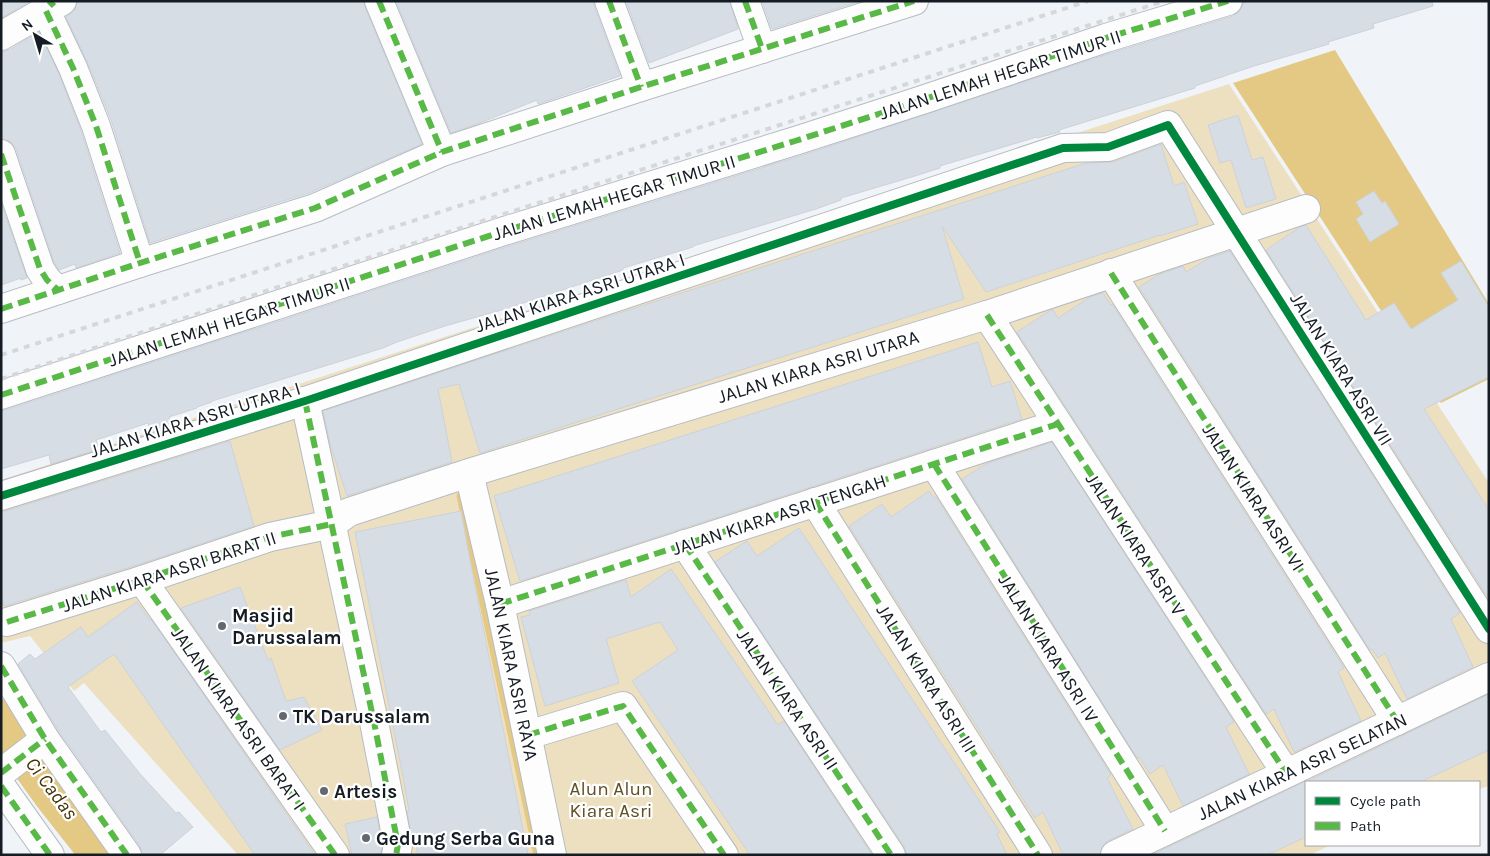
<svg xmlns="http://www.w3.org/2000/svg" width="1490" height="856" font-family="Karla,sans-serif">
<rect width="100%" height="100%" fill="#f0f4f9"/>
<!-- green -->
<path fill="#ede0c0" d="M1229,84L1489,483V786L1479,789V782H1306V845H1331L1310,855H238L84,683L74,691L30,636L1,643V480Z"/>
<!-- water -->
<path fill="#e3c984" d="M1335,50L1489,304V379L1441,403L1233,83Z"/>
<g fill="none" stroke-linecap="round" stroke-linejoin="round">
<!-- stream -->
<path stroke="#e3c984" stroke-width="7" d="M460,496L537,855"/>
<!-- river -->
<path stroke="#e3c984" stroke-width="42" d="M1,720L54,794L102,855"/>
</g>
<!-- building -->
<g fill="#d6dde5" stroke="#cdd2d9">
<path d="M1,1H30L1,18Z"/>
<path d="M80,1H364L365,7L422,144L309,193L150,243L111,120L87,61L66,17L75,9L77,3Z"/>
<path d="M396,1H594V6L620,76L538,104L537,100L475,125L451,133Z"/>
<path d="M626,1H730L738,29L649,63Z"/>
<path d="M762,1H861L772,29Z"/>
<path d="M1248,1H1432L1433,6L1373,24L1374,28L1328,42L1329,44L1254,66L1195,86V88L1059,130L1060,132L1037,138V137L940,166V168L915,176L841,198V200L816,209L693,246V247L623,268V270L505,309L445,326L397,342L383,348L212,401V402L197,407V408L169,417L172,426L151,433L148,423L96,440L99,449L51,464L49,455L1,469V410H6L506,247L800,156L1111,53L1233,16L1240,11L1243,3Z"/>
<path d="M39,32L59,74L81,131L120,253L76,268L75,264L59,270L54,262L16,149L11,142L1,139V52L9,50Z"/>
<path d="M1238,115L1252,160L1263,157L1276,199L1246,208L1231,160L1220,163L1208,125Z"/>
<path d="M1161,144L1174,186L1184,182L1198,224L1160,236V235L986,292L942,226L964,299L480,453L459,384L438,389L452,462L347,496L330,444L323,411L607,317L1086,163L1113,162Z"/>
<path d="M1374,191L1382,203L1385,201L1399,224L1370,242L1356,219L1363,214L1356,202Z"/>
<path d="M1,203L27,278L21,280V278L1,285Z"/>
<path d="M1306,225L1366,320L1394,303L1411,329L1458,300L1441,273L1461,261L1489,307V377L1424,409L1489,510V595L1487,596L1266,250L1300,227Z"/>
<path d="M1230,251L1460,613L1451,619L1473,667L1407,699L1385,653L1378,658L1372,649L1370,650L1139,287L1158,275L1183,266L1186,272L1209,258Z"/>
<path d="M1103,293L1111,305L1112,304L1344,668L1338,672L1361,721L1294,752L1274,709L1266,714L1017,332L1051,310H1053L1058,318L1090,297Z"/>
<path d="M978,342L992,387L1010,381L1022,419L520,581L494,496Z"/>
<path d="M230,441L254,526L137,565L4,606L1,596V511H6Z"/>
<path d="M1052,442L1234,722L1226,727L1249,774L1183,806L1163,765L1150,774L1139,757L1137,758L962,479L986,464L1032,449V450L1037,447Z"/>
<path d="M929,491L934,498L936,497L1111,775L1107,778L1133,829L1108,841L1102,847L1100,855H1063L1043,812L1035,818L849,526L882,504L891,517Z"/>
<path d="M461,511L468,550L528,855H418L416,845L413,846L407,811H409L404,782L355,532Z"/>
<path d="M799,528L1000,832L997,834L1007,855H907L904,846L715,562L747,541L757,556Z"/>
<path d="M671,569L778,725L784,721L872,855H750L632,681L678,650L660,622L606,639L619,683L545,706L521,617L530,615L529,611L626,580L631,597Z"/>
<path d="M240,587L268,660L271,658L286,701L304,697L322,730L280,750L181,608Z"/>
<path d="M137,602L150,620L151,619L315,855H255L114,654L68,687L101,732L105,730L141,775L176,813L179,812L193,827L160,855H142L140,846L58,730L18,664L30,654L35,659L81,627L88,637Z"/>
<path d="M1487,695L1489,700V750L1420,782H1308V781Z"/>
<path d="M1306,781V837L1267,855H1152Z"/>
<path d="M377,817L382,845L381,853L371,855H352L345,824Z"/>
</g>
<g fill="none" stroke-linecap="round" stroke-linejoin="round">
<!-- minor casing -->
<g stroke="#b6bcc2" stroke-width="30">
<g id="minor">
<path d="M379,1L442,152"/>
<path d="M609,1L641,87"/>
<path d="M745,1L762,49"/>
<path d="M46,11L73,68L96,126L140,263"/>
<path d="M1,36L62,1"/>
<path d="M1,154L40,269L47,280L58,290"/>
<path d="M1111,273L1397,721"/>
<path d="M1,309L140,263L315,208L442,152L641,87L914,1"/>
<path d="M987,315L1286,773"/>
<path d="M1,395L501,232L795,141L922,100L1106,38L1228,1"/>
<path d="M305,401L374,722L398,845L396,855"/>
<path d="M934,464L1165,831"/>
<path d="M469,473L500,604L552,855"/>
<path d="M1,496L305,401L1063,148L1108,147L1168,125L1489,629"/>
<path d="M815,502L1038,855"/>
<path d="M685,544L891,855"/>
<path d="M142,580L335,855"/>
<path d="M500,604L1058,424"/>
<path d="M7,622L142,580L270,537L332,524L349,512L469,473L987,315L1306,209"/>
<path d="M1,666L45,739L127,855"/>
<path d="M528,735L623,706L724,855"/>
<path d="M1,773L45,739"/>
<path d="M1,786L50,855"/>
<path d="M1115,855L1489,677"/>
</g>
</g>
<!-- minor -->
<use href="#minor" stroke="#fdfdfe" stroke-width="28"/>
<!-- rail -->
<g stroke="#d6d7d9" stroke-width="4" stroke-dasharray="6 6" stroke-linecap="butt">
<path d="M1,355L1088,1"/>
<path d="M1,379L278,287L1164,1"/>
</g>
<!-- quiet -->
<g stroke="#58b947" stroke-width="6" stroke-dasharray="12 6" stroke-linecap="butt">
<path d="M49,1L54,6"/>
<path d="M379,1L442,152"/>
<path d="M609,1L641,87"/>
<path d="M745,1L762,49"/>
<path d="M46,11L73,68L96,126L140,263"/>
<path d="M1,154L40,269L47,280L58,290"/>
<path d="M1111,273L1397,721"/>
<path d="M1,309L140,263L315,208L442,152L641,87L914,1"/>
<path d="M987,315L1286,773"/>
<path d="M1,395L501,232L795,141L922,100L1106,38L1228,1"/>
<path d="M305,401L374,722L398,845L396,855"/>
<path d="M934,464L1165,831"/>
<path d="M815,502L1038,855"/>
<path d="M685,544L891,855"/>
<path d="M142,580L335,855"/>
<path d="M500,604L1058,424"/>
<path d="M7,622L142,580L270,537L332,524"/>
<path d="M1,666L45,739L127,855"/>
<path d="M528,735L623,706L724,855"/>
<path d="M1,773L45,739"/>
<path d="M1,786L50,855"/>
</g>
<!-- cycleway casing -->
<g stroke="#fff" stroke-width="11">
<path id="cycleway" d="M1,496L305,401L1063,148L1108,147L1168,125L1489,629"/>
</g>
<!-- cycleway -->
<use href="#cycleway" stroke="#00873e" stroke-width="8"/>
</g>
<!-- markers -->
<g fill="#62686f" stroke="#fff" stroke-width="2">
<circle cx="222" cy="626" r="5"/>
<circle cx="283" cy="716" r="5"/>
<circle cx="324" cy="791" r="5"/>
<circle cx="366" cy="838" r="5"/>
</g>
<g text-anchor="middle" stroke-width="4.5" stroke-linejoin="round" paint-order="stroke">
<!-- street labels -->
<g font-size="19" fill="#151c24" stroke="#fff">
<text transform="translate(1000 74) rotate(-18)" y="7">JALAN LEMAH HEGAR TIMUR II</text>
<text transform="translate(614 197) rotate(-17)" y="7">JALAN LEMAH HEGAR TIMUR II</text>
<text transform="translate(580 292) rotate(-18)" y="7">JALAN KIARA ASRI UTARA I</text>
<text transform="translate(229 321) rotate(-18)" y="7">JALAN LEMAH HEGAR TIMUR II</text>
<text transform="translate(818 366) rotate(-17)" y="7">JALAN KIARA ASRI UTARA</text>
<text transform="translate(1342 369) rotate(58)" y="7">JALAN KIARA ASRI VII</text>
<text transform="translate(195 419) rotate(-17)" y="7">JALAN KIARA ASRI UTARA I</text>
<text transform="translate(1254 497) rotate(57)" y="7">JALAN KIARA ASRI VI</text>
<text transform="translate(779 514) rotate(-18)" y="7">JALAN KIARA ASRI TENGAH</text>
<text transform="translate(1136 544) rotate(57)" y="7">JALAN KIARA ASRI V</text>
<text transform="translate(169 571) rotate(-18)" y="7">JALAN KIARA ASRI BARAT II</text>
<text transform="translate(1049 648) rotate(58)" y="7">JALAN KIARA ASRI IV</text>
<text transform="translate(512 664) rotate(78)" y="7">JALAN KIARA ASRI RAYA</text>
<text transform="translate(927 678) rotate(58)" y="7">JALAN KIARA ASRI III</text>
<text transform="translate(788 699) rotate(56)" y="7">JALAN KIARA ASRI II</text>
<text transform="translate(239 718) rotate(55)" y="7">JALAN KIARA ASRI BARAT I</text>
<text transform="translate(1302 766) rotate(-25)" y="7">JALAN KIARA ASRI SELATAN</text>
</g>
<!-- poi labels -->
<g font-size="19" font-weight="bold" fill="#151c24" stroke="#fff" text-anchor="start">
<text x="232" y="622">Masjid<tspan x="232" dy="22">Darussalam</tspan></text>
<text x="293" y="723">TK Darussalam</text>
<text x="334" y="798">Artesis</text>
<text x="376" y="845">Gedung Serba Guna</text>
</g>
<!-- park labels -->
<g font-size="19" fill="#605026" stroke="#fff">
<text x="611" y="795">Alun Alun<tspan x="611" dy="22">Kiara Asri</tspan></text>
</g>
<!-- water labels -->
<g font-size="20" font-style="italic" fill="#423205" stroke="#fff">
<text transform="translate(52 788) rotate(53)" y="7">Ci Cadas</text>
</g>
</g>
<!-- border -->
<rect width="1490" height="856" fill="none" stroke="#151c24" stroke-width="5"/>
<!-- legend -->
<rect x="1305" y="781" width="175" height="65" fill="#ffffff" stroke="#a1a4a7"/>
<rect x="1315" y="797" width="25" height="8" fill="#00873e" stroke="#a1a4a7"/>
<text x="1350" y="806" font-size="15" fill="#151c24">Cycle path</text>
<rect x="1315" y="822" width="25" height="8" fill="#58b947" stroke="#a1a4a7"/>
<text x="1350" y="831" font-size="15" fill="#151c24">Path</text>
<!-- north arrow -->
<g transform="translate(35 35) rotate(322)" stroke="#ffffff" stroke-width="4" paint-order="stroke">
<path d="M0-4L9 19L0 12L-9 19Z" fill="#151c24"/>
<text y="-8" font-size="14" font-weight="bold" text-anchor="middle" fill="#151c24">N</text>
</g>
</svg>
